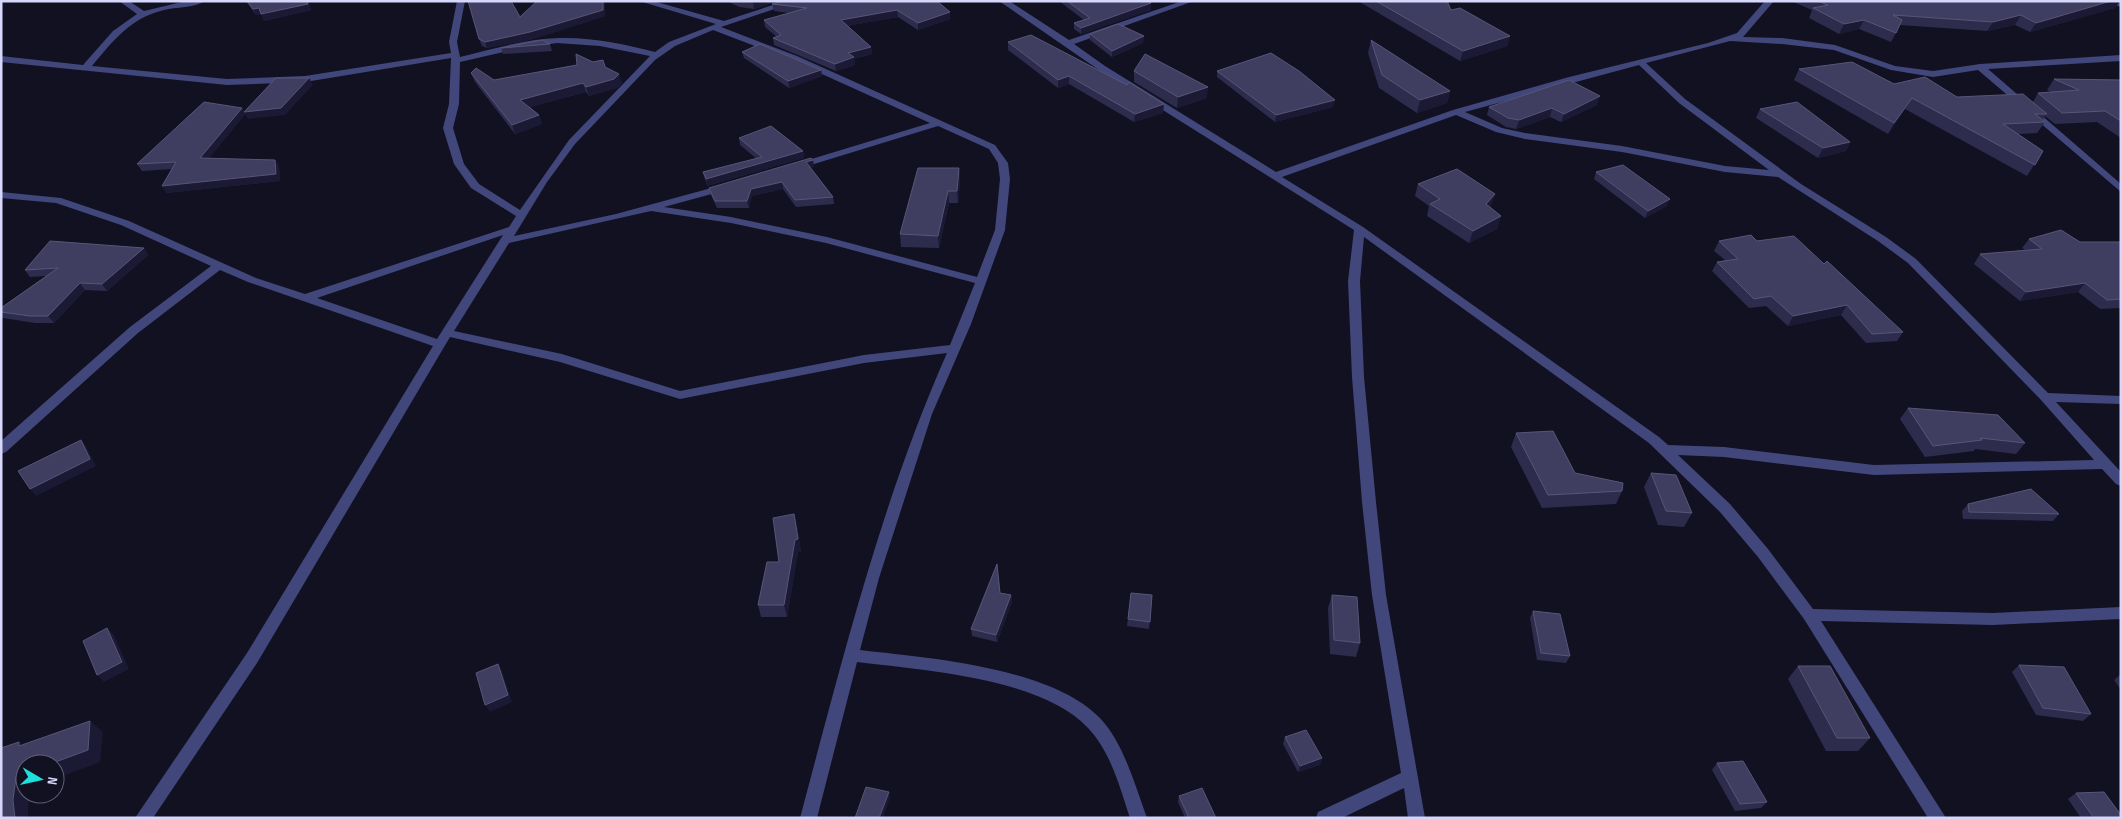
<svg xmlns="http://www.w3.org/2000/svg" width="2122" height="819" font-family="'Sofia Sans Condensed',sans-serif">
<rect width="100%" height="100%" fill="#112"/>
<g fill="none" stroke-linecap="round" stroke-linejoin="round">
<!-- minor -->
<g fill="#41477b" fill-rule="evenodd">
<path d="M119,1H129L144,11L186,1H205C194,8 176,7 164,10C130,18 113,41 92,66L227,79L305,76L451,53L449,42L457,1H465L457,42L460,57C492,49 526,39 559,38C592,37 624,44 655,52L669,42L716,24L639,1H653L724,21L785,1H798L721,27L797,56L995,145L1008,163L1010,179L1005,230L971,324L932,414L879,578L860,650C928,658 1051,667 1100,718C1124,744 1135,785 1147,818H1130C1120,788 1111,752 1088,728C1042,678 922,670 857,662L817,818H800C842,661 881,502 947,353L864,363L680,399L560,362L450,337L257,663L153,818H135L247,653L433,346L248,282L220,270L138,333L6,452L1,454V441L130,327L211,266L121,225L56,203L1,198V192L61,198L129,221L256,278L305,294L509,227L516,216L471,188L454,164L443,128L449,104L451,58L305,82L227,85L1,62V56L83,65L113,31L137,14ZM713,30L791,60L930,123L795,164V168H801L938,126L989,149L998,163L1000,179L995,230L977,277L827,237L731,217L664,207L730,189V185L726,184L616,214L514,236L547,182L575,144L655,60L675,46ZM557,43L600,46L650,56L569,140L520,210L479,184L464,164L453,128L459,104L460,62L521,48ZM651,211L731,223L826,243L975,283L950,345L864,355L680,391L562,354L454,331L509,243ZM503,235L437,339L317,298Z"/>
<path d="M999,1H1009L1069,40L1182,1H1194L1074,44L1105,66L1276,172L1453,110L1569,77L1708,43L1737,33L1765,1H1774L1743,37L1782,38L1835,45L1895,66L1933,71L1980,64L2121,55V61L1988,69L2121,184V192L1978,70L1933,77L1891,70L1834,50L1782,44L1730,41L1646,63L1685,99L1801,184L1886,237L1916,259L2048,393L2121,396V404L2056,402L2121,472V486L2116,484L2102,469L1874,475L1724,457L1678,455L1730,504L1768,549L1813,609L1993,613L2121,607V619L1993,625L1821,621L1946,818H1928L1804,619L1758,557L1720,512L1649,443L1364,237L1360,281L1364,377L1376,502L1386,595L1425,818H1408L1404,788L1342,818H1316L1318,812L1401,773L1372,595L1362,502L1352,377L1348,281L1354,230L1099,70ZM1639,65L1679,103L1769,170L1725,166L1622,146L1525,133L1502,128L1465,112ZM1456,115L1496,132L1525,139L1622,152L1725,172L1778,177L1878,241L1908,263L2041,400L2094,460L1874,465L1724,447L1668,445L1659,437L1363,227L1282,177Z"/>
<path d="M2108,1L2121,2V7L2109,3Z"/>
</g>
</g>
<!-- wall -->
<g fill="#2e2c4d">
<path d="M246,1H308L311,10L264,21L261,14L256,15Z"/>
<path d="M727,1H778L754,9L739,7Z"/>
<path d="M1059,1H1156L1151,3V10L1081,34L1074,29V23L1084,20Z"/>
<path d="M1358,1H1447L1451,10L1510,36L1507,46L1460,61Z"/>
<path d="M1791,1H2120L2115,8L2030,32L2015,25L1987,31L1900,25L1891,42L1859,29L1839,34L1809,18L1812,10Z"/>
<path d="M605,3V16L533,39L487,48L482,46L479,39L520,17Z"/>
<path d="M772,4L950,12V19L918,30L898,17L847,26L871,47L872,54L854,59L855,65L836,71L774,45L773,38L777,37L765,27L764,20L790,13L774,11Z"/>
<path d="M1090,34L1144,36L1143,43L1112,57L1090,40Z"/>
<path d="M1371,40L1450,91L1447,103L1417,113L1379,88L1368,53Z"/>
<path d="M1008,42L1163,113L1134,122L1069,84L1058,88L1008,50Z"/>
<path d="M550,44L552,51L503,54L501,48Z"/>
<path d="M742,52L821,70L822,76L789,88L744,58Z"/>
<path d="M603,60L606,68L622,83L617,88L589,96L586,92L530,107L539,115L542,124L515,134L475,82L471,73L494,80Z"/>
<path d="M1799,69L1894,84L1957,97L2033,102L2038,93L2051,92L2047,90L2054,79L2121,80V138L2097,122L2055,124L2045,116L2043,120L2045,122L2037,133L2018,134L2043,151L2027,176L1905,109L1888,134L1794,80Z"/>
<path d="M1134,71L1207,98L1177,108L1134,82Z"/>
<path d="M1217,71L1333,107L1275,122L1217,77Z"/>
<path d="M1597,105L1561,122L1550,117L1516,129L1506,127L1487,115L1489,107Z"/>
<path d="M242,108L245,114L209,158L275,160L279,167L280,181L166,193L172,169L142,171L137,164Z"/>
<path d="M1760,109L1850,142L1846,151L1818,158L1756,118Z"/>
<path d="M739,138L803,151L804,158L707,186L703,172L757,159L740,145Z"/>
<path d="M814,167L810,168L833,197L834,204L796,207L783,189L752,196L749,208H717L711,195L709,188Z"/>
<path d="M959,168L960,180L958,203H949L939,248L901,247L900,234Z"/>
<path d="M1596,172L1667,206L1645,218L1594,179Z"/>
<path d="M1418,184L1495,194L1490,207L1501,216L1497,229L1469,243L1427,216L1429,206L1415,196Z"/>
<path d="M2029,239L2080,242H2121V308L2100,309L2078,292L2020,301L1974,264L1980,254L2025,250L2022,248Z"/>
<path d="M1719,241H1757L1903,332L1897,341L1866,343L1841,315L1788,326L1766,306L1749,308L1712,271L1717,262L1725,260L1714,251Z"/>
<path d="M144,248L148,255L107,291L85,290L54,323H35L3,318L1,316V308L46,276L30,277L25,270Z"/>
<path d="M1908,408L2025,443L2016,454L1975,449L1974,451L1925,457L1900,419Z"/>
<path d="M1516,433L1575,473L1622,491L1616,504L1542,508L1511,447Z"/>
<path d="M1651,473L1692,513L1684,527L1658,525L1644,487Z"/>
<path d="M1968,504L2059,514L2053,521L1963,519L1962,511Z"/>
<path d="M794,514L797,526L801,552H798L787,617H761L758,605L779,562Z"/>
<path d="M1000,593L1011,595L1012,602L997,642L972,636L971,629Z"/>
<path d="M1131,593L1152,595L1149,629L1127,626Z"/>
<path d="M1332,595L1360,643L1356,657L1330,654L1328,608Z"/>
<path d="M1533,611L1570,656L1566,663L1537,660L1530,618Z"/>
<path d="M2019,665L2091,714L2083,721L2036,715L2012,672Z"/>
<path d="M1798,666L1870,738L1858,751H1826L1788,679Z"/>
<path d="M2121,674V690L2114,680Z"/>
<path d="M1285,737L1322,758L1320,765L1298,772L1283,744Z"/>
<path d="M1717,763L1767,802L1761,808L1735,811L1712,770Z"/>
<path d="M2076,793L2121,818H2081L2068,799Z"/>
<path d="M1179,796L1216,818H1185L1178,802Z"/>
</g>
<!-- shaded-wall -->
<g fill="#1b1934">
<path d="M308,1L311,10L264,21L261,14L256,15L253,9Z"/>
<path d="M603,1H604L605,3V16L533,39L487,48L485,42Z"/>
<path d="M756,1H778L754,9L753,2Z"/>
<path d="M1145,1H1156L1149,4L1151,3V10L1081,34V28Z"/>
<path d="M2111,1H2120L2115,8L2030,32L2036,23Z"/>
<path d="M897,10L898,17L841,27V20Z"/>
<path d="M950,12V19L918,30V23Z"/>
<path d="M2021,15L2015,25L1987,31L1993,22Z"/>
<path d="M1864,20L1859,29L1839,34L1844,24Z"/>
<path d="M1144,36L1143,43L1112,57V51Z"/>
<path d="M1510,36L1507,46L1460,61L1463,51Z"/>
<path d="M871,47L872,54L854,59L855,65L836,71L835,64L848,53Z"/>
<path d="M821,70L822,76L789,88L788,81Z"/>
<path d="M619,74L622,83L617,88L589,96L586,87Z"/>
<path d="M1069,76V84L1058,88V80Z"/>
<path d="M309,78L313,85L285,115L248,119L244,112Z"/>
<path d="M583,83L586,92L523,109L520,100Z"/>
<path d="M1208,87L1207,98L1177,108L1178,97Z"/>
<path d="M1450,91L1447,103L1417,113L1420,100Z"/>
<path d="M1600,96L1597,105L1561,122L1564,114Z"/>
<path d="M1912,98L1905,109L1888,134L1894,123Z"/>
<path d="M1335,100L1333,107L1275,122L1276,115Z"/>
<path d="M1164,104L1163,113L1134,122L1135,114Z"/>
<path d="M242,108L245,114L204,165L200,158Z"/>
<path d="M1552,108L1550,117L1516,129L1519,120Z"/>
<path d="M539,115L542,124L515,134L512,125Z"/>
<path d="M1850,142L1846,151L1818,158L1823,148Z"/>
<path d="M803,151L804,158L707,186L706,179Z"/>
<path d="M275,160L279,167L280,181L166,193L162,186Z"/>
<path d="M813,160L814,167L807,169L806,162Z"/>
<path d="M959,168L960,180L958,203L957,191Z"/>
<path d="M782,182L783,189L752,196L749,208L747,201L751,189Z"/>
<path d="M948,191L949,203L939,248L938,236Z"/>
<path d="M1495,194L1491,206L1483,216L1486,204Z"/>
<path d="M1670,199L1667,206L1645,218L1648,211Z"/>
<path d="M1501,216L1497,229L1469,243L1473,231Z"/>
<path d="M144,248L148,255L107,291L102,284Z"/>
<path d="M80,283L85,290L54,323L48,316Z"/>
<path d="M2085,283L2078,292L2020,301L2026,292Z"/>
<path d="M1847,305L1841,315L1788,326L1793,316Z"/>
<path d="M81,440L87,448L96,466L36,496L30,489Z"/>
<path d="M794,514L797,526L801,552H798L787,617L784,605L795,540Z"/>
<path d="M1011,595L1012,602L997,642L996,635Z"/>
<path d="M107,628L114,635L129,669L104,682L97,675Z"/>
<path d="M498,664L502,671L512,702L490,712L485,705Z"/>
<path d="M90,721L103,732L100,762L55,779V764H50Z"/>
<path d="M1322,758L1320,765L1298,772L1300,766Z"/>
<path d="M25,773V794H29L28,811V818H15L13,800L16,777Z"/>
<path d="M889,792L890,798L883,818H879Z"/>
</g>
<!-- building -->
<g fill="#403e60" stroke="#575678">
<path d="M247,1H307L308,4L261,14L259,8L253,9Z"/>
<path d="M468,1H511L520,17L537,1H603V10L530,32L485,42L479,39Z"/>
<path d="M782,1H937L950,12L918,23L897,10L841,20L871,47L848,53L854,57L835,64L773,38L781,35L764,20L807,8L772,4Z"/>
<path d="M1067,1H1147L1151,3L1081,28L1074,23L1090,18Z"/>
<path d="M1376,1H1447L1451,10L1460,8L1510,36L1463,51Z"/>
<path d="M1818,1H2111L2036,23L2021,15L1993,22L1893,15L1902,20L1896,33L1864,20L1844,24L1813,8L1828,5Z"/>
<path d="M1118,24L1144,36L1112,51L1090,34Z"/>
<path d="M1031,35L1127,85L1129,82L1164,104L1135,114L1069,76L1058,80L1008,42Z"/>
<path d="M542,40L550,44L501,48Z"/>
<path d="M1371,40L1450,91L1420,100L1382,75Z"/>
<path d="M760,44L821,70L788,81L742,52Z"/>
<path d="M1271,53L1299,71L1335,100L1276,115L1217,71Z"/>
<path d="M576,54L593,62L603,60L605,67L619,74L614,79L586,87L583,83L520,100L539,115L512,125L471,73L476,68L494,80L577,65Z"/>
<path d="M1145,54L1208,87L1178,97L1134,71Z"/>
<path d="M1852,62L1894,84L1925,77L1957,97L2023,94L2047,114H2035L2045,122L2003,124L2043,151L2035,165L1912,98L1894,123L1799,69Z"/>
<path d="M276,78H309L281,108L244,112Z"/>
<path d="M2054,79L2121,80V121L2105,111L2062,113L2038,93L2079,90Z"/>
<path d="M1569,80L1600,96L1564,114L1552,108L1519,120L1508,118L1489,107Z"/>
<path d="M204,102L242,108L200,158L275,160L276,174L162,186L176,162L137,164Z"/>
<path d="M1797,102L1850,142L1823,148L1760,109Z"/>
<path d="M771,126L803,151L706,179L703,172L762,157L739,138Z"/>
<path d="M811,158L813,160L806,162L833,197L795,200L782,182L751,189L747,201H715L709,188Z"/>
<path d="M1623,165L1670,199L1648,211L1596,172Z"/>
<path d="M918,168H959L957,191H948L938,236L900,234Z"/>
<path d="M1457,169L1495,194L1486,204L1501,216L1473,231L1430,204L1440,199L1418,184Z"/>
<path d="M2061,230L2080,242H2121V299L2107,300L2085,283L2026,292L1980,254L2042,249L2029,239Z"/>
<path d="M1751,235L1757,241L1794,236L1824,264L1827,261L1903,332L1872,334L1847,305L1793,316L1771,296L1754,299L1717,262L1738,259L1719,241Z"/>
<path d="M50,241L144,248L102,284L80,283L48,316H30L1,312V308L58,268L25,270Z"/>
<path d="M1908,408L1998,415L2025,443L1980,438L1982,440L1933,446Z"/>
<path d="M1553,431L1575,473L1623,483L1622,491L1548,495L1516,433Z"/>
<path d="M81,440L90,459L30,489L18,471Z"/>
<path d="M1651,473L1676,475L1692,513L1666,511Z"/>
<path d="M2031,489L2059,514L1969,512L1968,504Z"/>
<path d="M794,514L798,539L795,540L784,605H758L767,562H779L773,518Z"/>
<path d="M997,564L1000,593L1011,595L996,635L971,629Z"/>
<path d="M1131,593L1152,595L1150,622L1128,619Z"/>
<path d="M1332,595L1357,597L1360,643L1334,640Z"/>
<path d="M1533,611L1560,614L1570,656L1541,653Z"/>
<path d="M107,628L122,662L97,675L83,641Z"/>
<path d="M498,664L508,695L485,705L476,673Z"/>
<path d="M2019,665L2064,667L2091,714L2043,708Z"/>
<path d="M1798,666H1830L1870,738H1837Z"/>
<path d="M90,721L88,750L50,764H25V773L16,777L13,800L15,818H1V748L19,742V746Z"/>
<path d="M1306,730L1322,758L1300,766L1285,737Z"/>
<path d="M1743,761L1767,802L1740,804L1717,763Z"/>
<path d="M866,787L889,792L879,818H855Z"/>
<path d="M1202,788L1216,818H1189L1179,796Z"/>
<path d="M2104,792L2121,815V818H2094L2076,793Z"/>
</g>
<!-- border -->
<rect width="2122" height="819" fill="none" stroke="#d6d7fa" stroke-width="5"/>
<!-- north arrow -->
<g transform="translate(40 779) rotate(99)"><circle r="24" fill="#111122" stroke="#606078"/>
<path d="M0-4L9 19L0 12L-9 19Z" fill="#1ce0d9"/>
<text y="-8" font-size="14" font-weight="bold" text-anchor="middle" fill="#d6d7fa">N</text>
</g>
</svg>
